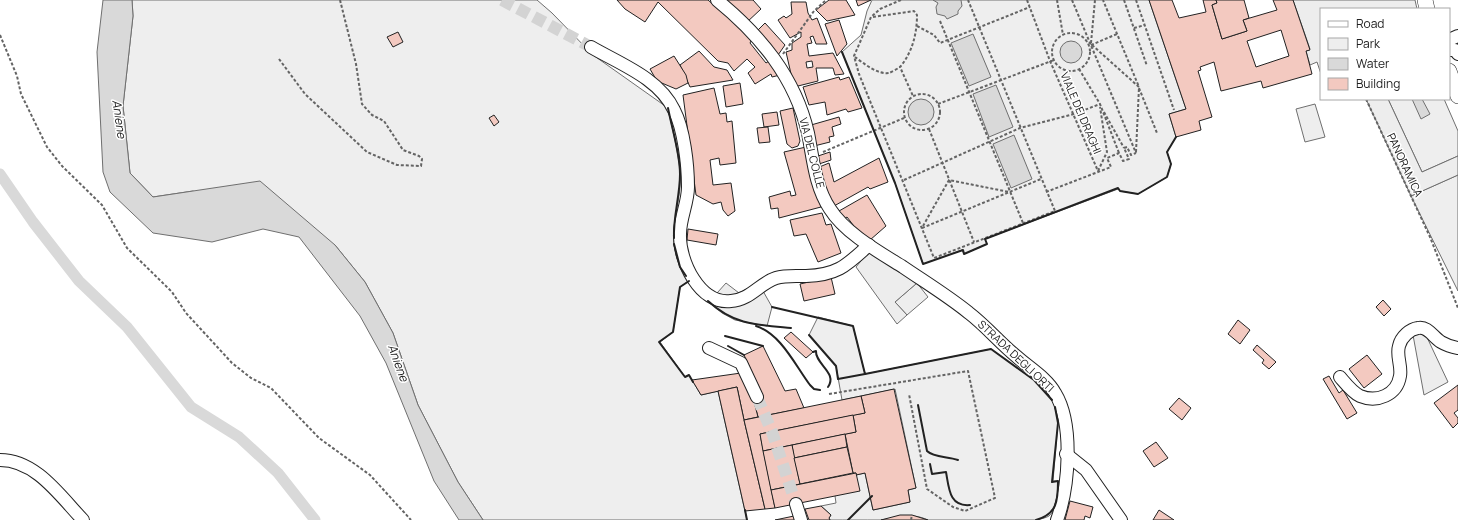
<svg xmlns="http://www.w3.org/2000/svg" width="1458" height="520" font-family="Manrope,sans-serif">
<rect width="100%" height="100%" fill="#fff"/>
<!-- green -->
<g fill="#eee" stroke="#6f6f6f">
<path d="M132,0H537L552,13L593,55L668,108C672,129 678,150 680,171C683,198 669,224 675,251C677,262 683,272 689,281L680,287L673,332L660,342L685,377L689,375L701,395L718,391L747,520H483L458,482L418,405L393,333L365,282L335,245L193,191L153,197L130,173L123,106L133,16Z"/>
<path d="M872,0H1149L1186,109L1169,114L1176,137L1167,152L1171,164L1167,177L1138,194L1120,191L1118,189L985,239L987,244L964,254L962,250L923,264L895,183L842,52L861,35L867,11Z"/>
<path d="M1388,99H1444L1458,131V156L1422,172Z"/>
<path d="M1315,104L1325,137L1305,142L1296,109Z"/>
<path d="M1458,175V291L1411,196Z"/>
<path d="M917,283L928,297L907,315L895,302Z"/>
<path d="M818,317L853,326L865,374L991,349L1034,380L1051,398L1056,408L1058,423L1053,481H1058C1058,492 1058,508 1049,516C1046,518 1040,519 1036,520H928C911,512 897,518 880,520C864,520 846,520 830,520L829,518L831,515L821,506L836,503L835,496L856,475L865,473L873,510L910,502L908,490L916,488L895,389L842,400L836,366L809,335Z"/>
</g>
<!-- parking -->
<g fill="#ededed" stroke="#6f6f6f">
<path d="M1293,0H1415L1417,9H1321V74L1317,62L1310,65L1306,51L1310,49Z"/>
<path d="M1366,99H1388L1422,172L1458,156V175L1411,196Z"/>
<path d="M869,251L917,283L895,302L907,315L897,324L856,267Z"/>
<path d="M726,283L739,293L756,284L763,291L772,307L767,326L735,320L722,313L709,302Z"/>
<path d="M1424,331L1448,382L1424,395L1413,335Z"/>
</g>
<!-- water -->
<g fill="#d9d9d9" stroke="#6f6f6f">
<path d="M103,0H132L133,16L123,106L130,173L153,197L260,181L335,245L365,282L393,333L418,405L458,482L483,520H459L434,481L386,363L360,316L299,237L263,229L212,242L153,233L110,192L103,172L97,52Z"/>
<path d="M933,0H961L962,6L958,11V14L947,19L945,16L937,14L936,7L938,3Z"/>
<path d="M973,34L991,77L969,86L951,43Z"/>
<circle cx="1071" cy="52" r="11"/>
<path d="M996,85L1013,127L989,137L973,94Z"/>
<path d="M1412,99H1422L1430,114L1421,119Z"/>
<circle cx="921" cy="112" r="13"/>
<path d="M1014,135L1032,179L1011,188L993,144Z"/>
</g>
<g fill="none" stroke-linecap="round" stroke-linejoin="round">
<!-- canal -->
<path stroke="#d9d9d9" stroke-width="11" d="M0,174L33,222L79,281L127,327L191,407L239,437L278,473L315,520"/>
</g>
<!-- building -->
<g fill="#f3c9c0" stroke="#222" fill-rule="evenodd">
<path d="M617,0H708L723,13L725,12L752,39L750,43L766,63L769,61L780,75L772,77L771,74L755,84L748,73L755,67L747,59L734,71L728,63L718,61L658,2L645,22L625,9Z"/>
<path d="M723,0H753L761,9L746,23Z"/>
<path d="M829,0H846L855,15L827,21L816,10Z"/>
<path d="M856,0H871L858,6Z"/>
<path d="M1149,0H1172L1179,18L1206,12L1203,0H1216L1217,3L1212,5L1222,39L1247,31L1243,20L1277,10L1273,0H1293L1310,50L1306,51L1312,74L1263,88L1261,81L1221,91L1214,62L1200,67L1201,70L1198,71L1212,117L1199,121L1201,130L1176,137L1169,114L1186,109ZM1281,30L1289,56L1256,67L1247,41Z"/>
<path d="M1216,0H1244L1249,18L1243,20L1247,31L1222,39L1212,5L1217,3Z"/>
<path d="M791,2H806L808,13L812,20L817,18L827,44H816L813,36L810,37L812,43L807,44L809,56L833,53L844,74L835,75L833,68H816L818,81L794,87L786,52L792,50V43L801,37V32L790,38L778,20L784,16L786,18L792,14ZM812,61L813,67L807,68L806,62Z"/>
<path d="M839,20L847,44L837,56L825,24Z"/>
<path d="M765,23L785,45L778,55L756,32Z"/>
<path d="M398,32L403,42L393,47L387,37Z"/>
<path d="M699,51L714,67L727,70L733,80L690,87L680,65Z"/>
<path d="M674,56L686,75L688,83L676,89L657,81L650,69Z"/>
<path d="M839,77L840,80L849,77L862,108L848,112L846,109L827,115L825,102L809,105L803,87Z"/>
<path d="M740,83L743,104L726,107L723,86Z"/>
<path d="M714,88L720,114L726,113L727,122L732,121L736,163L720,165L719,158L710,160L713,185L731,183L735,211L728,216L723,210L721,202L713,204L696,195L683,95Z"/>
<path d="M793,108L800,141L798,146L792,148L787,144L780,111Z"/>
<path d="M777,112L779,125L764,127L762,114Z"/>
<path d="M494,115L499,122L494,126L489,118Z"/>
<path d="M839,117L841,124L832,127L834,136L829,137L830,142L814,146L811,125Z"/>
<path d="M768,127L770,142L759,143L757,128Z"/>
<path d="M806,147L821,207L779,218L778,208L771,209L769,197L790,191L791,196L796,195L784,152Z"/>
<path d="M830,152L831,160L819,164L818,156Z"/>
<path d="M879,158L888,182L870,189L868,187L834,206L824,192L817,168L829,163L834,182Z"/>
<path d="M867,195L886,226L870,240L860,234L847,217L844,219L839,211Z"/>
<path d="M822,213L826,225L831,224L841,253L818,262L806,234L794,236L790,220Z"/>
<path d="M688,229L718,234L716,245L687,240Z"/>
<path d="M831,277L835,294L804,301L800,284Z"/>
<path d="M1383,300L1391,309L1384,316L1376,307Z"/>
<path d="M1238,320L1250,330L1240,344L1228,334Z"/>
<path d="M791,332L813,352L806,358L784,338Z"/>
<path d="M1257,345L1276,362L1269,369L1262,363L1264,360L1253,350Z"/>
<path d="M763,346L785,391L796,389L804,408L758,417L753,398L763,396L744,355Z"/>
<path d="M1367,355L1382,374L1364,388L1349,369Z"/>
<path d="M741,373L753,398L758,417L744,420L737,387L701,395L692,380Z"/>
<path d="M1329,376L1339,393L1343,390L1357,413L1347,419L1323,379Z"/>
<path d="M1458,385V410L1454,413L1458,418V423L1453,428L1434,403Z"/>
<path d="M737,387L744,420L765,509L745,511L718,391Z"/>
<path d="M894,389L916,488L908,490L910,502L873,510L865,473L856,475V473H853L845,434L856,432L853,415L865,413L861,396Z"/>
<path d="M861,396L865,413L760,434L775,508L765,509L744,420Z"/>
<path d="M1179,398L1191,408L1182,420L1169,409Z"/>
<path d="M853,415L856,432L763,451L760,434Z"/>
<path d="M845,434L847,447L794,458L792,445Z"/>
<path d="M1156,442L1168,458L1154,467L1143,451Z"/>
<path d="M792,445L800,484L771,490L763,451Z"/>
<path d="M847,447L853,473L800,484L794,458Z"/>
<path d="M856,473L860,491L775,508L771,490Z"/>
<path d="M1070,501L1093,507L1090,518L1085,516L1084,520H1065Z"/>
<path d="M821,506L831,515L829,518L830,520H809L805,509Z"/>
<path d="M1159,510L1174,520H1153Z"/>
<path d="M900,515H912L928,520H881Z"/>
<path d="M794,516L795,520H775Z"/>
</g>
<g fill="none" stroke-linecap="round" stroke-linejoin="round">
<!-- minor-tunnel -->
<g stroke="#d3d3d3" stroke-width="12" stroke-dasharray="12 6" stroke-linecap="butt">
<path d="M502,0L591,47"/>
<path d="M757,397L772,432L796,504"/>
</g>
<!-- minor casing -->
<g stroke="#222" stroke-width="14">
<g id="minor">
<path d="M717,0C760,35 795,77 808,133C813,158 815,187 830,209C845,233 879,252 903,267C925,282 948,296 969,313C986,326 1000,343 1016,356C1028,367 1047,378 1055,393C1074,424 1069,487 1057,520"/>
<path d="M1449,40L1458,36"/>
<path d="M591,47C620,64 659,78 674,110C684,129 688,165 688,187C688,203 680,218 680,234C679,261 700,305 731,301C750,300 760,283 776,278C785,275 797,276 806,276C838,275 847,265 869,245"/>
<path d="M1449,50H1455L1458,54"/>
<path d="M709,348L741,363L757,397"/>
<path d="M1340,377C1346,384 1352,392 1360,396C1377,403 1397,395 1400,376C1402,366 1396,356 1399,346C1401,337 1410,329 1418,328C1428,326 1433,337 1441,342C1446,345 1452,347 1458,348"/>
<path d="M1066,454L1086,470L1121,520"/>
<path d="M0,460C36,460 60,496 83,520"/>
<path d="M796,504L801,520"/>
</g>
</g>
<!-- major casing -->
<g stroke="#222" stroke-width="16">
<g id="major">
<path d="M1425,0L1427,9"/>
<path d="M1449,71L1458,96"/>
</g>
</g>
<!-- path -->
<g stroke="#646464" stroke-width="2" stroke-dasharray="3 2" stroke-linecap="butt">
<path d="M901,0L880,9L871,17L854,56L859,74L934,258L1055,211L968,0"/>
<path d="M1027,0L1050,61L1098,171"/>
<path d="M1057,0L1063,35"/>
<path d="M1072,0L1136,153"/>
<path d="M1124,0L1147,66"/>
<path d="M1136,0L1174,110"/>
<path d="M873,17L914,11L917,15C917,34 912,53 900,67L913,96"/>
<path d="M940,21L1023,223"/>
<path d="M917,26L934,35L940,43L1030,7"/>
<path d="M1134,28L1145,25"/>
<circle cx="1071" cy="52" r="19"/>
<path d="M0,35L17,76L21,94L47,147L62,166L102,205L127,248L172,292L186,313L232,363L251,378L271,388L319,438L370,475L411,520"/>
<path d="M1091,43L1095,0"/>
<path d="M1091,45L1117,34"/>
<path d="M1092,45L1139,87L1103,0"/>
<path d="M783,54L814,11L826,0"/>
<path d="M855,57C863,63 878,75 889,73C892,72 897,69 900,67"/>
<path d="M279,59L305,94L367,152L397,165L421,166L422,159L419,156L403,150L384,121L372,115L362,104L356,64L340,0"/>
<path d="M1079,69L1100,104L1119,153"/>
<path d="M1139,88L1157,133"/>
<circle cx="922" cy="112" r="18"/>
<path d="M1366,99L1430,237L1458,308"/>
<path d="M938,104L1054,60"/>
<path d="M1104,112L1124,148"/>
<path d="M929,129L974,242"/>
<path d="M823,152L904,118"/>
<path d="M1136,152L1139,87"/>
<path d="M1098,171L1107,152L1100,107"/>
<path d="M904,180L1020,128L1074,114L1100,104"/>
<path d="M1046,192L1111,167L1107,158L1119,153L1123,161L1129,159L1124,148L1127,147L1131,155L1136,153"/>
<path d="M923,226L949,180L1009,192"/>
<path d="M922,228L1041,179"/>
<path d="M829,394L968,371L995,498L965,511L953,507L927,489L909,394"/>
<path d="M911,520L912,515"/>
</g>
<!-- minor -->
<use href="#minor" stroke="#fff" stroke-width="12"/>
<!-- major -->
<use href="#major" stroke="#fff" stroke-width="15"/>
<!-- wall -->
<g stroke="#222" stroke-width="2">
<path d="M842,52L895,183L923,264L963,250L964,254L987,244L985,239L1118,188L1120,191L1138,194L1167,177L1171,164L1167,152L1176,137"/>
<path d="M668,108C672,129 680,153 680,174C680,196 673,217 674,238"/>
<path d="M674,244L680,267L686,276"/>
<path d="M689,281L680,287L673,332L659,342L685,377L689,375L693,382"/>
<path d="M708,301C734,325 757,325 791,328"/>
<path d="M772,307L853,326L865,374L991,349L1034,380L1052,400"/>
<path d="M756,326C781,334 795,365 810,385L814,389L820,390"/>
<path d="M809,335L836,366L838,379L865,374"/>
<path d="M725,336L763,346"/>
<path d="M728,346L744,355"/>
<path d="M813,352L816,351C815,364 838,373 828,387"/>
<path d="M918,405L927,451C934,458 948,456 958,460"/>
<path d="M930,464L932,474L946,472C949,488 949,507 970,505"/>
<path d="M745,510L747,520"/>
<path d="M848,520L872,496"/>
<path d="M1036,520C1057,514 1058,501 1058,481L1052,482L1058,423L1055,407"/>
</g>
</g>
<g text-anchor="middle" stroke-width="3" stroke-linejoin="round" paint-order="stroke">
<!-- street labels -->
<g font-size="11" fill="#222" stroke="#fff">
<text transform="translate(1081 113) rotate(67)" y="4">VIALE DEI DRAGHI</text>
<text transform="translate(812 153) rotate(76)" y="4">VIA DEL COLLE</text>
<text transform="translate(1405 165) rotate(65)" y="4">PANORAMICA</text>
<text transform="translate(1016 356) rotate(43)" y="4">STRADA DEGLI ORTI</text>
</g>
<!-- water labels -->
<g font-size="12" font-style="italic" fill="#222" stroke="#fff">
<text transform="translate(119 119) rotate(82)" y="4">Aniene</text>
<text transform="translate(398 363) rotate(70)" y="4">Aniene</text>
</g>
</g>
<!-- legend -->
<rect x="1320" y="8" width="130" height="92" fill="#ffffff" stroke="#a7a7a7"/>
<rect x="1328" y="21" width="20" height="6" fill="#ffffff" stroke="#a7a7a7"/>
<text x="1356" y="28" font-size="12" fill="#222222">Road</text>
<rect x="1328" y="38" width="20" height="12" fill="#eeeeee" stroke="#a7a7a7"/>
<text x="1356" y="48" font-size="12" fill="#222222">Park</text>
<rect x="1328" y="58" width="20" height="12" fill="#d9d9d9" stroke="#a7a7a7"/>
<text x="1356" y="68" font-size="12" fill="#222222">Water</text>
<rect x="1328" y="78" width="20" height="12" fill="#f3c9c0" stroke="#a7a7a7"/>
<text x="1356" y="88" font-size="12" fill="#222222">Building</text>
</svg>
